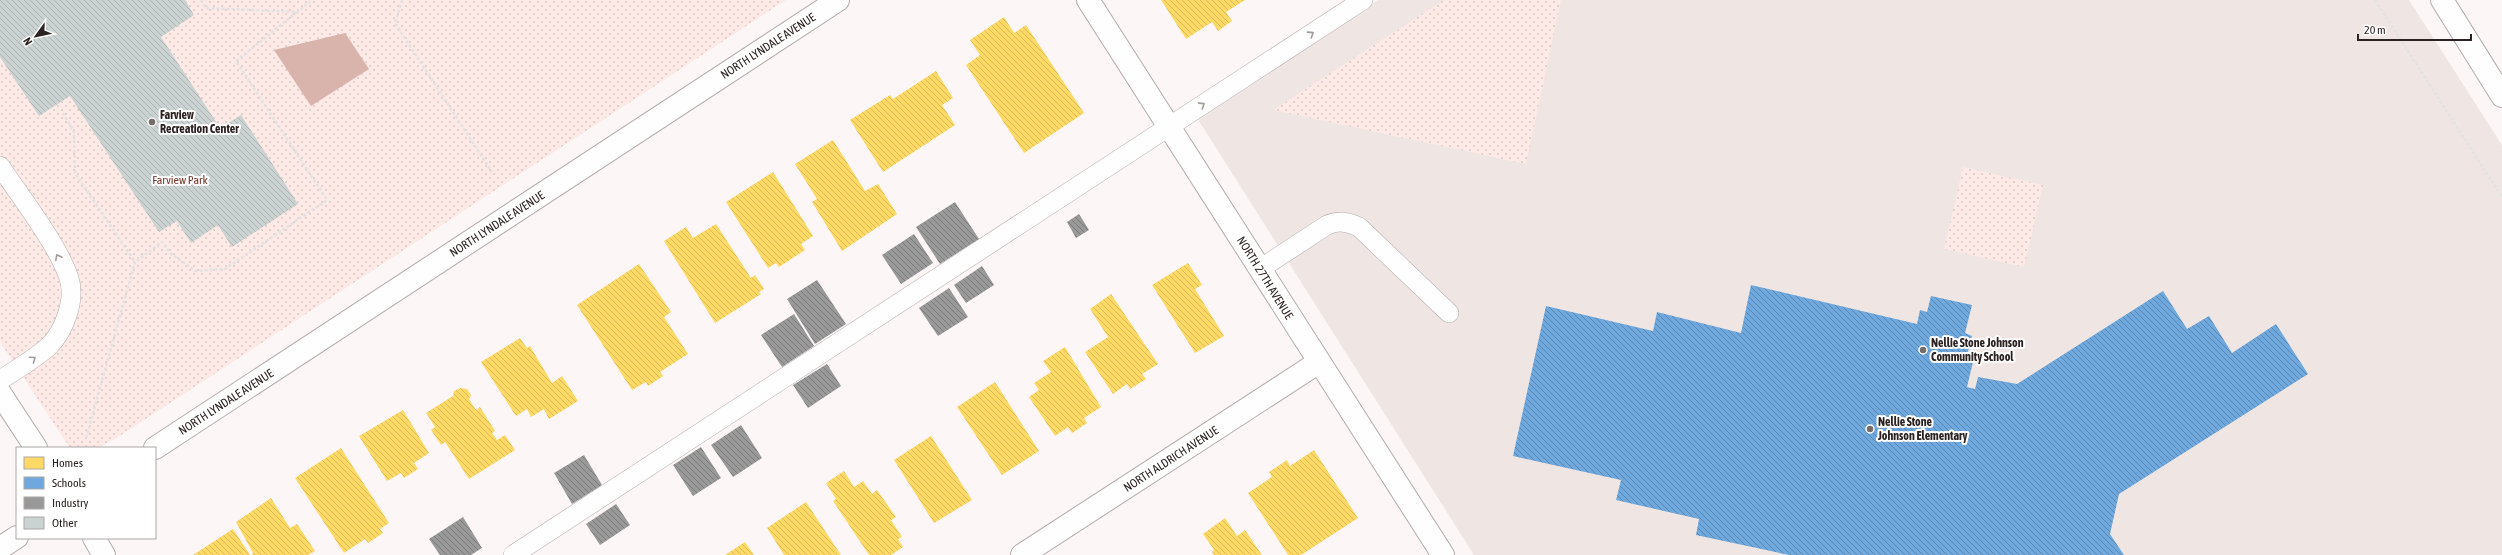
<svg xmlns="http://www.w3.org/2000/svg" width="2502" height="555" font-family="'Asap Condensed',sans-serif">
<defs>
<pattern id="park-dots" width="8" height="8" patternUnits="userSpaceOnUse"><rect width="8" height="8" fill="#fde9e5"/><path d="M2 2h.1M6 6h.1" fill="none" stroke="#d9c8c4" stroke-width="1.8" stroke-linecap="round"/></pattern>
<pattern id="homes-back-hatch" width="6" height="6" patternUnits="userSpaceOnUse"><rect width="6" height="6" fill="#ffd966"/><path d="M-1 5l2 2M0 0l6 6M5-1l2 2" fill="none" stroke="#dbba58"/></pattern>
<pattern id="schools-back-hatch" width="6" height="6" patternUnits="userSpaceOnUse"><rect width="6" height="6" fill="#6fa8dc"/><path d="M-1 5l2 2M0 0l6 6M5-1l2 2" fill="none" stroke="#5b88b2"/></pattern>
<pattern id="industry-back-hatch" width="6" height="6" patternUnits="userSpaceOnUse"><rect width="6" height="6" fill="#999"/><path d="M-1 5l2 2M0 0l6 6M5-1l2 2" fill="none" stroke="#7d7c7c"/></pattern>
<pattern id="building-back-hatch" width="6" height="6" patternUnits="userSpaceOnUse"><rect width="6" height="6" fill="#cad3d1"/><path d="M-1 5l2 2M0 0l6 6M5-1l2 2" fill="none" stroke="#aeb5b3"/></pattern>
</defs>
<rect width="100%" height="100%" fill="#fcf7f6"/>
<!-- built -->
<path fill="#efe6e4" d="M1378,0H2409L2502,145V555H1474L1197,118Z"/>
<!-- park -->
<g fill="url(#park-dots)">
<path d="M0,0H786L115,439L97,448H70L0,342Z"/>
<path d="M1444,0H1561L1526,164L1273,110Z"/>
<path d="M1963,167L2043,185L2024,267L1944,249Z"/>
</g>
<!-- water -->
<path fill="#d8b4ad" d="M345,33L369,69L311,106L274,50Z"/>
<!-- homes -->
<g fill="url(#homes-back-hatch)">
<path d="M1161,0H1245L1226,12L1232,21L1218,31L1212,22L1186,39Z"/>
<path d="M1004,17L1014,33L1026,25L1084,113L1024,153L966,65L980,55L970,40Z"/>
<path d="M936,71L953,98L942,105L955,125L883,172L850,120L890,95L893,99Z"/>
<path d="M833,140L865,191L878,184L897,214L842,251L812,202L817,199L795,164Z"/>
<path d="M773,172L813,236L801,244L805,250L779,267L776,263L768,268L726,202Z"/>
<path d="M716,224L751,278L755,275L764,289L759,292L761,294L715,323L664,241L686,227L693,238Z"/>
<path d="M1188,263L1202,285L1195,289L1224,336L1195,353L1152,285Z"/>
<path d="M639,264L671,312L664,317L688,354L660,372L663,376L648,386L646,382L632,390L577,305Z"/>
<path d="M1111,294L1158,364L1142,374L1146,379L1130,389L1127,384L1113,394L1085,352L1108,337L1090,309Z"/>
<path d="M520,338L527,348L530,346L552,383L562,376L578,401L549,419L544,409L531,417L527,409L516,416L481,362Z"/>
<path d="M1065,347L1101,407L1084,418L1087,423L1072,433L1068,427L1055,436L1029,397L1039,390L1034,383L1051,372L1043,361Z"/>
<path d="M995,382L1039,451L1002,475L957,407Z"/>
<path d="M460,388L467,389L471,395L469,399L476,410L480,407L495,431L492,433L497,440L505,435L515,450L469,479L445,442L441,445L431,430L435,427L426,413L453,396L454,391Z"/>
<path d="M403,410L429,453L414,463L418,469L404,478L401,473L387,481L359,436Z"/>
<path d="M931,436L972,500L934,523L894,460Z"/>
<path d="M341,448L389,523L380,529L383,533L368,543L365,539L344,553L295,478Z"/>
<path d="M1314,450L1358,518L1301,555H1288L1248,493L1272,477L1269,472L1287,460L1290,466Z"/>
<path d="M844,471L854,487L863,481L872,494L877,490L896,517L891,520L902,537L898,539L903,547L891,555H869L833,501L836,499L826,483Z"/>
<path d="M271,498L290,528L297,524L315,551L308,555H252L253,553L236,522Z"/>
<path d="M806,502L841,555H784L767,528Z"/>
<path d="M1225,518L1237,536L1245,530L1262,555H1214L1212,552L1214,550L1203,534Z"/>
<path d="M233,529L250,555H193Z"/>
<path d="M745,542L754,555H725Z"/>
</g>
<!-- schools -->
<path fill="url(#schools-back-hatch)" d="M1751,285L1917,324L1920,310L1927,312L1931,296L1972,305L1965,333L1972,336L1966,360L1973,362L1967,387L1975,389L1978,377L2017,384L2163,291L2187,329L2209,316L2232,353L2276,324L2308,374L2119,494L2110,534L2124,555H1789L1696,535L1699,519L1616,500L1621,480L1513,456L1546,306L1653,331L1657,312L1741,333Z"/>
<!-- industry -->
<g fill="url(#industry-back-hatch)">
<path d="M955,202L979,239L940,264L916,227Z"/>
<path d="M1079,214L1089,230L1076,238L1067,222Z"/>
<path d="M914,234L933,263L901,284L882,255Z"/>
<path d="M982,266L994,285L966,303L954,285Z"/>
<path d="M817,280L846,324L815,344L787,299Z"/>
<path d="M949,288L968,317L938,336L919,308Z"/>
<path d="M794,314L814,346L782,367L761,335Z"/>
<path d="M827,364L841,386L808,408L793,385Z"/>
<path d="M741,425L762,458L733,477L711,445Z"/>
<path d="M701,447L721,478L693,496L673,465Z"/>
<path d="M584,455L602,485L572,504L554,473Z"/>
<path d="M616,504L630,525L600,545L586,524Z"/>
<path d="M463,517L482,548L471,555H440L429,539Z"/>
</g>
<!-- building -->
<path fill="url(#building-back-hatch)" d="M0,0H185L194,15L161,37L220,128L241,115L298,204L232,247L218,225L191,243L177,221L159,232L70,96L39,116L0,57Z"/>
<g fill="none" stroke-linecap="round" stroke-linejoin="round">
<!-- service casing -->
<g stroke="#b1abaa" stroke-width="20">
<g id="service">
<path d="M0,166C20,196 58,245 69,278C76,300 64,332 48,347C33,360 16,370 0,380"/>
<path d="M1260,269L1327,225C1339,220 1348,222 1359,227L1449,313"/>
<path d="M513,555L1363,0"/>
</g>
</g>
<!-- minor casing -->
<g stroke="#b1abaa" stroke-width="24">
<g id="minor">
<path d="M1088,0L1443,555"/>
<path d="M0,393L36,448"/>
<path d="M94,538L104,555"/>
<path d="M1022,555L1319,362"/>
</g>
</g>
<!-- tertiary casing -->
<g stroke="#b1abaa" stroke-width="24">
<g id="tertiary">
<path d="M2442,0L2502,96"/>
<path d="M155,448L838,0"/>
<path d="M0,548L17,537"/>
</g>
</g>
<!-- path -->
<g stroke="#e3e2e2" stroke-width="2.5" stroke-dasharray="3 2" stroke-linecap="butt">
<path d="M201,0L206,8L297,12L313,0"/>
<path d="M402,0L395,23L492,172"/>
<path d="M2375,0L2502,197"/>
<path d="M63,113L74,132L75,173L135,262"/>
<path d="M86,438L135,262L162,242L171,254L196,271L225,269L327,200L236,61L297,12"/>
</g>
<!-- service -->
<use href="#service" stroke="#fffefe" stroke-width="19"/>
<!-- minor -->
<use href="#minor" stroke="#fffefe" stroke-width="22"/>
<!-- tertiary -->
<use href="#tertiary" stroke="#fffefe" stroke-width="22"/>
</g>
<!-- one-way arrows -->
<defs><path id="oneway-chevron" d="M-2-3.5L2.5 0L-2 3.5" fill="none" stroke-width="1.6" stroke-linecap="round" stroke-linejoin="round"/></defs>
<g stroke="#a09b9b">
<use href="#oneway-chevron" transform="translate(1311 34) rotate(-33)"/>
<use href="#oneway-chevron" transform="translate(1202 105) rotate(-33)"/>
<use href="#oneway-chevron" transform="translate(58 257) rotate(-117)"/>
<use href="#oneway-chevron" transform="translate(33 359) rotate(-35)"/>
</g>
<!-- markers -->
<g fill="#746d6c" stroke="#fff" stroke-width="1.5">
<circle cx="152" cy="122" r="4"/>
<circle cx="1923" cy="350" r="4"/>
<circle cx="1870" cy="429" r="4"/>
</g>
<g text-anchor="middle" stroke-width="4" stroke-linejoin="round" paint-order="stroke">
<!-- street labels -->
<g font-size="12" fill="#2b2321" stroke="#fff">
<text transform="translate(768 46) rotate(-33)" y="4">NORTH LYNDALE AVENUE</text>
<text transform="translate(497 224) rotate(-33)" y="4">NORTH LYNDALE AVENUE</text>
<text transform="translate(1265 278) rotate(58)" y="4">NORTH 27TH AVENUE</text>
<text transform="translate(226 402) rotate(-33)" y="4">NORTH LYNDALE AVENUE</text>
<text transform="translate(1171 459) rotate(-33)" y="4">NORTH ALDRICH AVENUE</text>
</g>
<!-- poi labels -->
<g font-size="12" font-weight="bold" fill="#2b2321" stroke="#fff" text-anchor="start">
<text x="160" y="119">Farview<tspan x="160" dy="14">Recreation Center</tspan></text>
<text x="1931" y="347">Nellie Stone Johnson<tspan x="1931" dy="14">Community School</tspan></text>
<text x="1878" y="426">Nellie Stone<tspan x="1878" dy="14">Johnson Elementary</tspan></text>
</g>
<!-- park labels -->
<g font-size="12" fill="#733429" stroke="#fff">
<text x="180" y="184">Farview Park</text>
</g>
</g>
<!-- legend -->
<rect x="16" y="447" width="140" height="92" fill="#ffffff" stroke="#aaa7a6"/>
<rect x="24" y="457" width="20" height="12" fill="#ffd966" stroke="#aaa7a6"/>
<text x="52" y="467" font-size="12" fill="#2b2321">Homes</text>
<rect x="24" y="477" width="20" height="12" fill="#6fa8dc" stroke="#aaa7a6"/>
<text x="52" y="487" font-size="12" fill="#2b2321">Schools</text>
<rect x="24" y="497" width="20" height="12" fill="#999999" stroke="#aaa7a6"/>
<text x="52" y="507" font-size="12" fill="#2b2321">Industry</text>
<rect x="24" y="517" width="20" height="12" fill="#cad3d1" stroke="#aaa7a6"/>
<text x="52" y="527" font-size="12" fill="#2b2321">Other</text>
<!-- north arrow -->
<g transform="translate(36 36) rotate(237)" stroke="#ffffff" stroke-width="3" paint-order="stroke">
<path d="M0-3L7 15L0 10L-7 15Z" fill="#2b2321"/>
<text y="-6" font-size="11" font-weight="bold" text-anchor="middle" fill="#2b2321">N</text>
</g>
<!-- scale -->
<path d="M2358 34v6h113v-6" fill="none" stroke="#2b2321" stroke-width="2"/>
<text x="2364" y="34" font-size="12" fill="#2b2321" stroke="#ffffff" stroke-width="3" paint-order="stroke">20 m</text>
</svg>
